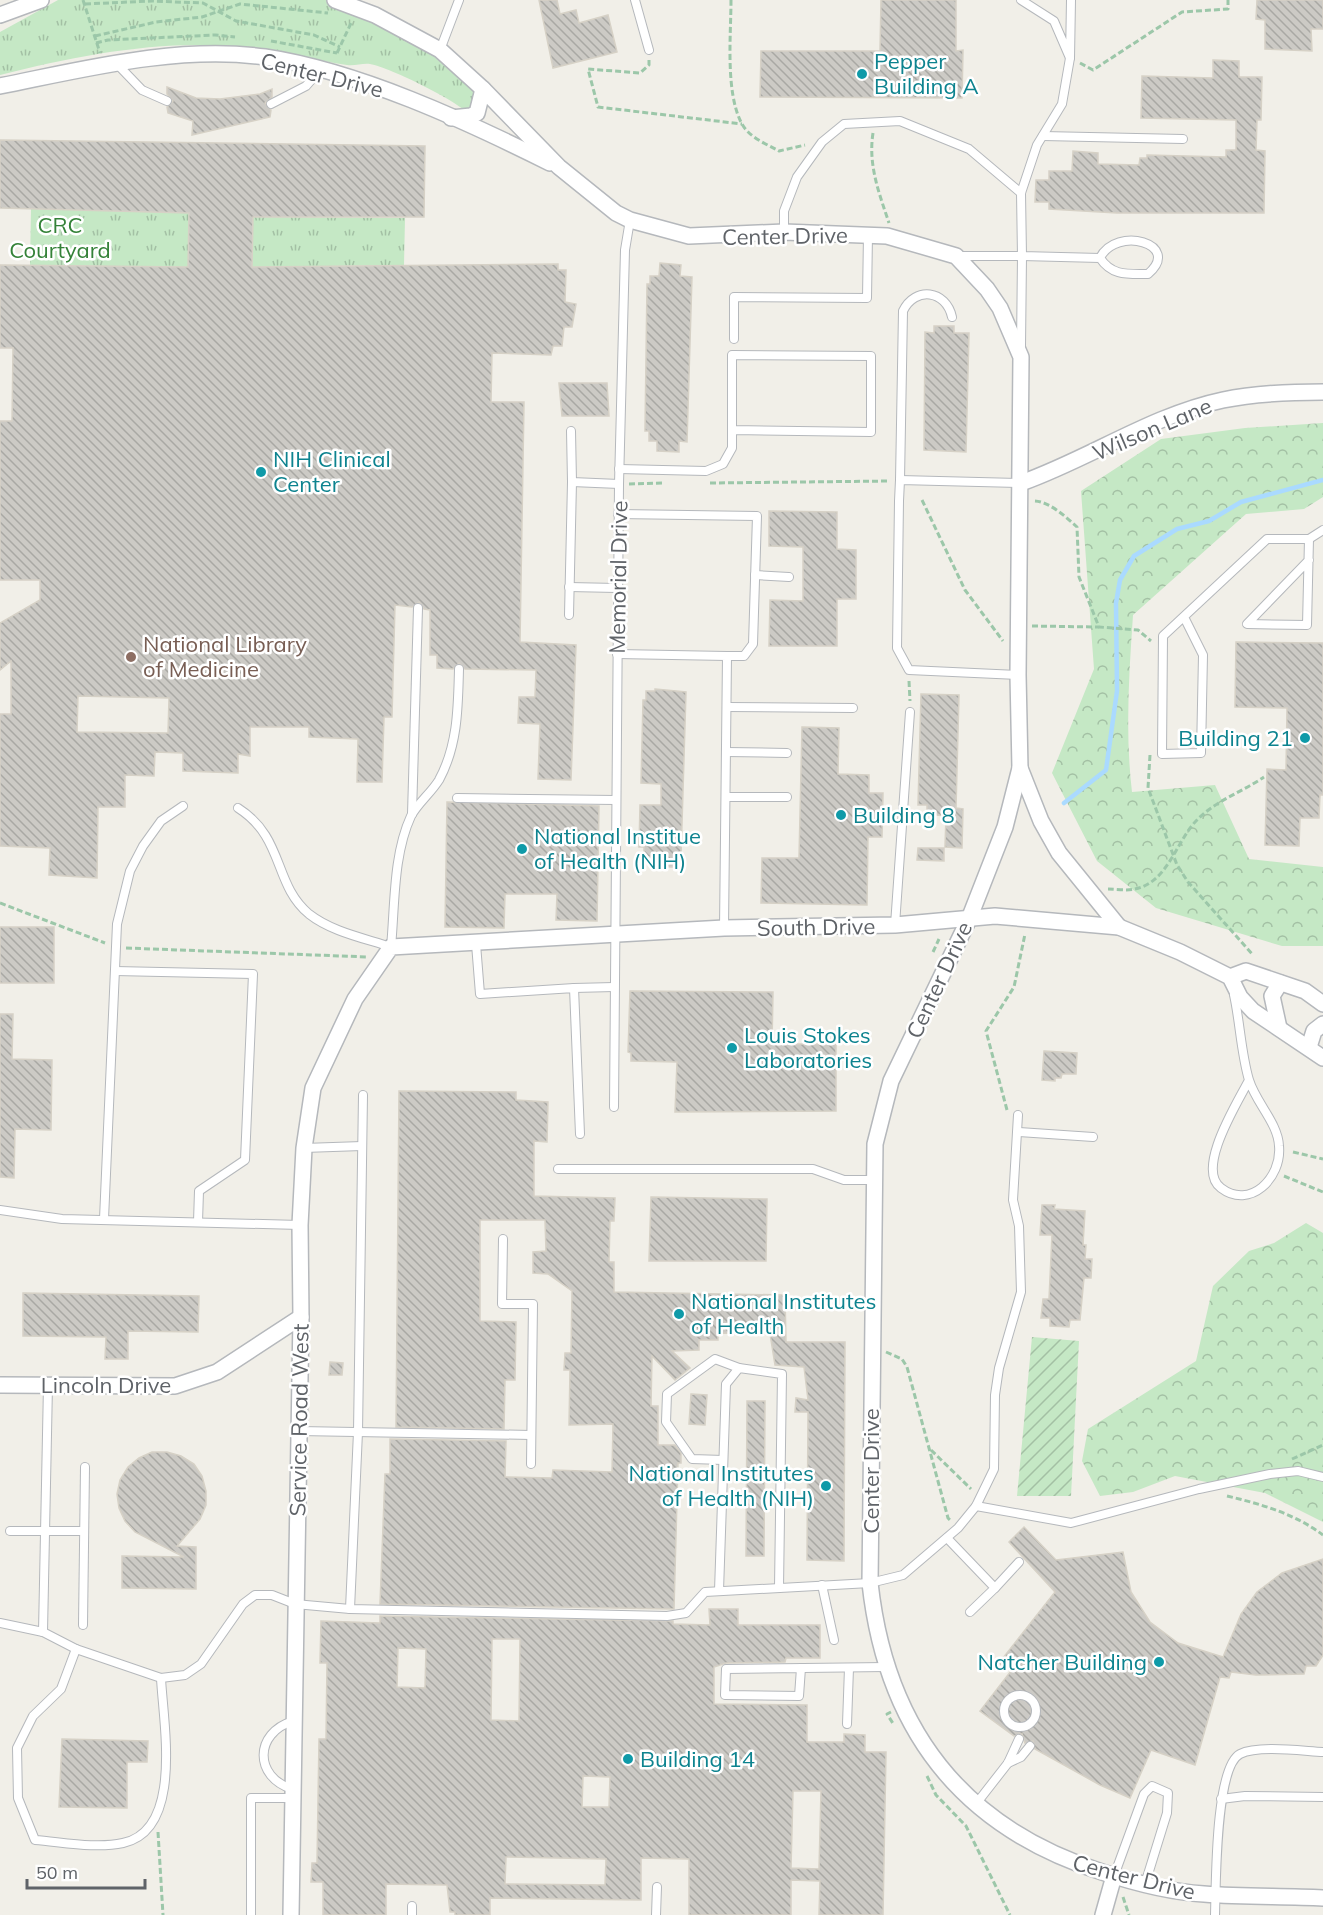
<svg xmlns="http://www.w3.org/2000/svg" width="1323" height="1915" font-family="Mulish,sans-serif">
<defs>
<pattern id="forest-crowns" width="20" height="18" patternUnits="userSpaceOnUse" patternTransform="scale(1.5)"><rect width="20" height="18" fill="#c5e8c5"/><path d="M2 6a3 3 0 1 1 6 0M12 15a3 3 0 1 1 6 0" fill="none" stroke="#a3c0a4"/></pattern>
<pattern id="park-tufts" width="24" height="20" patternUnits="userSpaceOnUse" patternTransform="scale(1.5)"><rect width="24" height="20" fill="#c5e8c5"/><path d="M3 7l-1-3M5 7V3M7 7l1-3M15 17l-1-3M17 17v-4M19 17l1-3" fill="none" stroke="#a3c0a4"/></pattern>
<pattern id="garden-furrows" width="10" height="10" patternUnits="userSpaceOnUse" patternTransform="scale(1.5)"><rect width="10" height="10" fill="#c5e8c5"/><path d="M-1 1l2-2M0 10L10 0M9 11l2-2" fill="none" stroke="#a3c0a4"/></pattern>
<pattern id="building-back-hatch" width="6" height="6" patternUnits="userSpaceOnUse" patternTransform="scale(1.5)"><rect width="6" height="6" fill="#cccac5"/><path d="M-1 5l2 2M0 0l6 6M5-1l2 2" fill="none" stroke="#a9a8a4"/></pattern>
</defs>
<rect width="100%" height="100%" fill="#f1efe8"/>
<!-- forest -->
<g fill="url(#forest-crowns)">
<path d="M1323,423V497L1304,509L1246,514L1133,615C1129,674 1125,733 1132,792L1215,785L1249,859L1323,867V946H1282L1156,908L1097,861L1052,773L1094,669L1081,491L1161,439L1245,428Z"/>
<path d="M1306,1223L1323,1233V1522L1265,1493L1175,1476L1133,1492L1100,1496L1082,1461L1088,1429L1196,1361L1213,1286L1249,1251L1274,1243Z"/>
</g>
<!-- park -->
<g fill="url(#park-tufts)">
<path d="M58,0H335L440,50L483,89L471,116C458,101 391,68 370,64C363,63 355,66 347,65C309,59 270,48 230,46C152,41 76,56 0,75V32Z"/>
<path d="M31,209L189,213L188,267L30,265Z"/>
<path d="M253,217L405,218L404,265L252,267Z"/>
</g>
<!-- garden -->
<path fill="url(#garden-furrows)" d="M1032,1337L1079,1341L1071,1496H1017Z"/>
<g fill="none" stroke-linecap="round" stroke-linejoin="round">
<!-- stream -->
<path stroke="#aadaff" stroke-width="4.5" d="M1064,803L1106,770L1117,691L1116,603L1120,580L1134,556L1177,529L1209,521L1241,502L1323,480"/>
</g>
<!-- building -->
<g fill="url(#building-back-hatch)" stroke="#d6d1c6" stroke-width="1.5" fill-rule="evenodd">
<path d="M539,0H557L560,14L576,10L579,23L608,15L617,52L553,68Z"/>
<path d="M881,0H956V51L963,50L962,98L760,97L761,51H880Z"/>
<path d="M1257,0H1323V29H1311L1312,51L1265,49V20L1256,19Z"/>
<path d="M1213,60L1239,61V77H1262L1261,120H1257L1256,150L1265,151L1264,213H1117L1049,209V202H1035L1036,180H1049V171H1072L1073,151L1098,153V164L1139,165L1140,158H1147V155L1226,157V150H1236V120L1141,118L1142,76L1213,78Z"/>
<path d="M167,87L196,98L220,99L260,94L272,89V97L265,103L271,110L270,117L192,135L193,121L168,113L167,107L173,101L167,94Z"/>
<path d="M0,140L425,146L424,217H253L252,267L558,264V270H566L565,302L576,304L572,327H564L562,346H553L551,355L492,353L491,402H524L520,642L576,645L571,780L538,779L540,724L518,723L519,697H535L536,670L465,669L459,663L453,669L437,668V655H430V610L424,609L419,602L412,607L395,605L392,717H384L382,782H357L358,739L309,737V727H250V756L238,754V773L183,771V753L155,752L154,776L125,775V807H98L97,878L49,875L50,848L0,846V714H11V661L0,670V623L40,600V580H0V421H12L13,348H0V265L188,267L189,213L0,208ZM78,696L169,698L168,733L77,732Z"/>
<path d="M660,263L681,265L680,276L692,277L687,442L679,441V452L657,451V441H649V431H645L647,284H650V276H659Z"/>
<path d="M934,326H954V333H969L966,452L924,450L925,332L934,333Z"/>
<path d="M559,383H607L609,416H562Z"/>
<path d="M769,511L837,512V549L856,550V599H837V646H769L770,600L803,601V547L769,546Z"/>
<path d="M1236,642L1323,643V795H1320L1319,818H1300L1299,846L1265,845L1267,769L1286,770L1287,708L1235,707Z"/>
<path d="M655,689L686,692L681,857H674V867H652V857H644V847H639L640,805H661V784L641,783L643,700H646V691H655Z"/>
<path d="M921,694L959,695L956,808L963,809L962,848L945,847L946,816L927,814V805H918Z"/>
<path d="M802,727L839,728L838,774L869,775V793H883L882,837H868L867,905L761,903L762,858H799Z"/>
<path d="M447,802L599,806L597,921L556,920L557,894H505L504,928L445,927Z"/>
<path d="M918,848H944V861L917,860Z"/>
<rect x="0" y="927" width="54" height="56"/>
<path d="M630,991L773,992L772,1044H836V1111L675,1112L677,1062L631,1061V1053L628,1052Z"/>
<path d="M0,1014H13L12,1059L52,1060L51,1130L15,1129L14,1178L0,1177Z"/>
<path d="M1044,1051L1077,1053L1076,1074H1062L1061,1078H1055V1081L1042,1080Z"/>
<path d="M399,1091L516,1092V1100L548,1102L547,1142L534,1141V1196L615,1198L614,1221H610L609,1262H614V1292L785,1295L786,1342H845L844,1561L807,1560L808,1412H795L796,1398L808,1400L804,1367L775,1365L770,1334L718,1333V1340H699V1350L672,1351L690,1368L675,1380L652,1356L651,1406H658V1445H675L681,1453V1463H678L674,1609L380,1604L385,1474H390V1439L506,1441L505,1477L552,1478L553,1470L612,1472L613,1424L569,1425L570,1370H564L565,1353H571L572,1291L548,1274L533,1273V1252L546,1251L545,1220H480V1321L516,1322L515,1380H505L504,1429L396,1427Z"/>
<path d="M651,1197L767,1199L766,1261H649Z"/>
<path d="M1042,1205H1055L1054,1209L1085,1211L1083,1245H1086L1085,1259H1092L1091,1278H1084L1080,1320H1070L1069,1327L1050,1326V1318H1041L1043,1299H1049L1052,1235H1040Z"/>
<path d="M23,1293L199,1296L198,1332L128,1331V1359H105L106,1337L23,1336Z"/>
<path d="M330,1362L343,1363L342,1375H329Z"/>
<path d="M691,1394L707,1395L705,1425L689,1424Z"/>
<path d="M747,1401H765L764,1556H746Z"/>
<path d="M152,1452H167L181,1456L194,1464L202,1476L206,1491V1505L200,1519L177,1546L196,1547V1589L122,1588V1556L184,1557L135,1532L125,1521L119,1508L117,1494L120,1480L128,1467L139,1458Z"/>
<path d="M1024,1527L1056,1560L1123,1552L1131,1592L1150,1622L1178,1643L1223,1657L1241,1614L1257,1592L1282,1573L1323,1559V1655L1316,1666H1306L1304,1674L1256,1675L1231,1672L1229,1678L1220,1677L1195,1765L1151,1750L1130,1798L1100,1785L1035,1749L1033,1741L1025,1743L1022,1734L1014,1736L980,1711L1011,1671L999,1663L1055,1592L1009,1542Z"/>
<path d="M709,1609H738V1625H820V1658H786L785,1662L726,1663L714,1667V1704L807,1705V1742H844V1734L865,1735V1752H886L883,1915H819L820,1881L791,1880V1915H689V1859L641,1858V1900L490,1898V1915H455V1912H450L447,1885L386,1884V1915H323V1882H311L312,1863H317L319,1739H326L327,1663H320L321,1621L380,1623V1616L673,1621V1624L710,1625ZM492,1639H520L519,1721L491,1720ZM398,1648L426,1649L425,1688L397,1687ZM583,1776L610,1777L609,1807H582ZM793,1791H821L819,1869L791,1868ZM506,1857L606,1859L605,1885L505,1884Z"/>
<path d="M62,1739L148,1741L147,1762H127V1808L59,1807Z"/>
</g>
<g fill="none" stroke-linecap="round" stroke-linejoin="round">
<!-- lane casing -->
<g stroke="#b5b8bc" stroke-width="10">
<g id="lane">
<path d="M635,0L649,50"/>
<path d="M1021,0L1054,21L1070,58L1071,0"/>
<path d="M440,50L459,0"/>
<path d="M1070,58L1062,104L1037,145L1021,193L1022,256L1100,258C1112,276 1127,274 1148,274C1183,244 1116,225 1100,258"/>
<path d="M117,64L142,90L167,101"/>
<path d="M271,104L306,86L320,70"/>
<path d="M1043,136L1183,139"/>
<path d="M784,232V211L797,177L822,142L844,124L900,121L969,149L1021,193"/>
<path d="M957,256H1022L1021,346"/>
<path d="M734,339V297L867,298L868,235"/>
<path d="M571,431L572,482L619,484"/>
<path d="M619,469L706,471L723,464L732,448V355L871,356V432L733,430"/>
<path d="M900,480L903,311C915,286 946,290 952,317"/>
<path d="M618,514L757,516L753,644L744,656H727"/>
<path d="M1309,560L1247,624L1307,625L1309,539"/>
<path d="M755,575L789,577"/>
<path d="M569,587L617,588"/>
<path d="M569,615L572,482"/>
<path d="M1184,617L1203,655L1201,753L1162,754L1163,636L1267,539H1309L1323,530"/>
<path d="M617,654L727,656L724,928"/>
<path d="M1018,675L909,670L897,648L899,501L900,480L1020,483"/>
<path d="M727,707L853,708"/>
<path d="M726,752L787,753"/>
<path d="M726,797H787"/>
<path d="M457,798L616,800"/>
<path d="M238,808C285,838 273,884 309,914C332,932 364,938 391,947C395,905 393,855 411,816C418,803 431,793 439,780C458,745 458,707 459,669"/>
<path d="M412,814L418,608"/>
<path d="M895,925L910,712"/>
<path d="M476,944L480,994L574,988L580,1134"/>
<path d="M115,971L253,974L245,1160L199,1191L198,1222"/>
<path d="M574,988L614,987"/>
<path d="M1234,995C1240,1022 1241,1053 1249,1080C1256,1103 1278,1123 1279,1146C1282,1178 1250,1210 1221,1188C1195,1169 1238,1102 1249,1080"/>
<path d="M614,1107L619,484L625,250L630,220"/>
<path d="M1019,1132L1093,1137"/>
<path d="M304,1148L362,1146"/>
<path d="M558,1169H813L844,1180H873"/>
<path d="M0,1210L62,1219L300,1225"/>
<path d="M104,1219L117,924L130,871L143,846L161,821L183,806"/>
<path d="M503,1239L502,1304H533L531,1464"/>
<path d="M299,1431L531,1435"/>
<path d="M723,1460L692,1459L666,1422L667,1394L715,1359L739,1368"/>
<path d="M976,1506L1071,1523L1199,1489L1270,1474L1298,1471L1323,1477"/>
<path d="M10,1531H84"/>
<path d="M947,1538L995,1588L970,1612"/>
<path d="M822,1585L834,1640"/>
<path d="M995,1588L1019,1562"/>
<path d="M719,1591L726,1384L739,1368L782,1374L779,1588"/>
<path d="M350,1609L358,1432L363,1095"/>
<path d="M0,1623L43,1632L76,1649L161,1678L185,1675L201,1664L243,1604L255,1595H272L295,1604L350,1609L667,1616L686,1613L705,1592L870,1583L903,1575L958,1528L976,1506L994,1469L995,1395L999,1368L1021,1292L1019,1226L1013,1200L1018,1115"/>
<path d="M83,1625L85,1467"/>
<path d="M43,1632L48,1385"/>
<path d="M76,1649L61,1689L33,1716L17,1748L18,1798L35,1840C62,1842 96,1849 123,1843C184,1830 163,1722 161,1678"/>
<path d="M801,1668L799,1696L725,1695L726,1669L886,1667"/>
<circle cx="1020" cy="1711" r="16"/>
<path d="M847,1724L849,1668"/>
<path d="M1008,1763L1021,1757L1030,1746"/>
<path d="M292,1789C254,1777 254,1733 293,1721"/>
<path d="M1221,1799L1245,1796L1323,1797"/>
<path d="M976,1804L1008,1763L1019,1739"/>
<path d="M1114,1876L1144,1794L1152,1786L1168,1793L1167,1813L1145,1884"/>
<path d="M251,1915V1798H292"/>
<path d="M412,1915V1906"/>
<path d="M656,1915L657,1887"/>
<path d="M1215,1915C1216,1886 1215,1767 1240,1754C1258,1745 1302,1751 1323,1752"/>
</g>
</g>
<!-- street casing -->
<g stroke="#b5b8bc" stroke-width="18">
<g id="street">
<path d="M335,0L375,15L440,50L483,89L559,167L616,213L630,220L689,236L784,232L887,236L956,256L987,289L1000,308L1021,357L1018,675L1020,768L1005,827L969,919L891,1081L875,1144L870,1583C886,1729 961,1827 1102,1872C1135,1883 1170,1892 1204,1894C1244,1897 1284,1896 1323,1898"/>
<path d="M0,15L41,0"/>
<path d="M0,86C85,69 178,45 265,57C358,71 466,121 550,163"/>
<path d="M451,118L471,116L477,113L483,89"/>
<path d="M1021,483C1089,459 1152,415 1223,400C1256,393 1289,392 1323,392"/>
<path d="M1020,768L1041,821L1059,853L1119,927"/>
<path d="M1230,977L1246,971L1305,991L1323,1004"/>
<path d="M1279,1028L1272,996L1280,983"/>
<path d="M1309,1047L1314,1031L1323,1024"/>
<path d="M0,1385L175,1386L217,1372L301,1317"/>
<path d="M291,1915L301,1317L300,1225L304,1148L313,1088L355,999L391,947L724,928L895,925L995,916L1119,927L1180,952L1230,977L1240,997L1253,1011L1323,1058"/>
<path d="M1103,1915L1114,1876"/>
</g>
</g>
<!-- path -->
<g stroke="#9cc7a9" stroke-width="3" stroke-dasharray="6 3" stroke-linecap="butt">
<path d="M83,0L100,53"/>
<path d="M731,0C731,35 725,93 742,124C749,137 766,144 779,151L805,145"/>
<path d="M85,4L152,1L203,3L236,21L314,35L340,47"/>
<path d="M95,36L156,22L202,17L240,4L328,13"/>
<path d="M271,41L337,53"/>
<path d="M96,43L108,40L215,35L235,37"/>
<path d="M337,53L352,21"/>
<path d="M649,60V65L640,73L588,69L598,107L742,124"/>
<path d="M1080,63L1093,70L1182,12L1228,9V0"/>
<path d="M873,133C868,165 879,193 889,223"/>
<path d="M710,483L890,481"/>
<path d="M629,484L662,483"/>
<path d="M922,500L965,590L1003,641"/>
<path d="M1035,501C1050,502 1066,517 1077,527L1079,577L1099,627L1138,630L1151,641"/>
<path d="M1032,626L1099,627"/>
<path d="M909,681L910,701"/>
<path d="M1150,755L1148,788L1177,865L1188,882L1253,955"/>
<path d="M1108,889C1116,889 1127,891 1135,889C1169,882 1176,840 1198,819C1217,800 1242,792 1264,777"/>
<path d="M0,903L105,943"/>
<path d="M126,948L368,957"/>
<path d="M933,952L939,939"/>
<path d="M1007,1110L986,1031L1014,987L1025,934"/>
<path d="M1293,1152L1323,1159"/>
<path d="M1284,1176L1323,1192"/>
<path d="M886,1352L902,1359L907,1367L948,1518L951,1521"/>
<path d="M931,1450L971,1489"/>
<path d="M1292,1459L1323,1445"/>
<path d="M1227,1496C1261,1504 1295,1514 1323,1535"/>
<path d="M891,1712L887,1714L894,1725"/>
<path d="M927,1776L936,1795L966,1826L1010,1915"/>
<path d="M158,1832L163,1915"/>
<path d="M1123,1897L1129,1915"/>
</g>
<!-- lane -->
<use href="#lane" stroke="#fff" stroke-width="8"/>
<!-- street -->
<use href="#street" stroke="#fff" stroke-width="15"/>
</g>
<!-- markers -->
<g fill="#0f9aa8" stroke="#fff" stroke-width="2">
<circle cx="862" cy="74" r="6"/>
<circle cx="261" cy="472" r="6"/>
<circle cx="1305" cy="738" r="6"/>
<circle cx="841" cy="815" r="6"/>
<circle cx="522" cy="849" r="6"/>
<circle cx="732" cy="1048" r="6"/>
<circle cx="679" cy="1314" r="6"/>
<circle cx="826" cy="1486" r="6"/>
<circle cx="1159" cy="1662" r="6"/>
<circle cx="628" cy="1759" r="6"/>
</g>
<circle fill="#8d6e63" stroke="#fff" stroke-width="2" cx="131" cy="657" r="6"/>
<g text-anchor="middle" stroke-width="5" stroke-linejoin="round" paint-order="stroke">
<!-- culture labels -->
<g font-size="22" fill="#0d838f" stroke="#fff" text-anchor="start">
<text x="874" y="69">Pepper<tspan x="874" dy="25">Building A</tspan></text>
<text x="273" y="467">NIH Clinical<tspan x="273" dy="25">Center</tspan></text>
<text x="1293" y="746" text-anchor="end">Building 21</text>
<text x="853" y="823">Building 8</text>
<text x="534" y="844">National Institue<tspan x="534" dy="25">of Health (NIH)</tspan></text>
<text x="744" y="1043">Louis Stokes<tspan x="744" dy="25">Laboratories</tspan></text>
<text x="691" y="1309">National Institutes<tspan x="691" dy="25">of Health</tspan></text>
<text x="814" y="1481" text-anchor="end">National Institutes<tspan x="814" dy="25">of Health (NIH)</tspan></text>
<text x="1147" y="1670" text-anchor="end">Natcher Building</text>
<text x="640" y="1767">Building 14</text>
</g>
<!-- street labels -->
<g font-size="22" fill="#5f6368" stroke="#fff">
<text transform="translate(322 75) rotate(14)" y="8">Center Drive</text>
<text transform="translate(785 236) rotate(-1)" y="8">Center Drive</text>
<text transform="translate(1152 429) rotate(-23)" y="8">Wilson Lane</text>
<text transform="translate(618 577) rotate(-89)" y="8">Memorial Drive</text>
<text transform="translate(816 927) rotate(-1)" y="8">South Drive</text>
<text transform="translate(939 980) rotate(-65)" y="8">Center Drive</text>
<text x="106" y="1393">Lincoln Drive</text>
<text transform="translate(299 1420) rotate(-89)" y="8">Service Road West</text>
<text transform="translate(871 1471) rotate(-90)" y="8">Center Drive</text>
<text transform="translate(1134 1877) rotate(14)" y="8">Center Drive</text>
</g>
<!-- park labels -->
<g font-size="22" fill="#348238" stroke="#fff">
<text x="60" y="233">CRC<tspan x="60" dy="25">Courtyard</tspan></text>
</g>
<!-- education labels -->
<g font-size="22" fill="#785e54" stroke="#fff" text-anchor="start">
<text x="143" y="652">National Library<tspan x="143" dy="25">of Medicine</tspan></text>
</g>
</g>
<!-- scale -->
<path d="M27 1879v9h118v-9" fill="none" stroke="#5f6368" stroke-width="3"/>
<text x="36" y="1879" font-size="18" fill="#5f6368" stroke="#ffffff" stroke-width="4.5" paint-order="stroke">50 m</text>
</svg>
